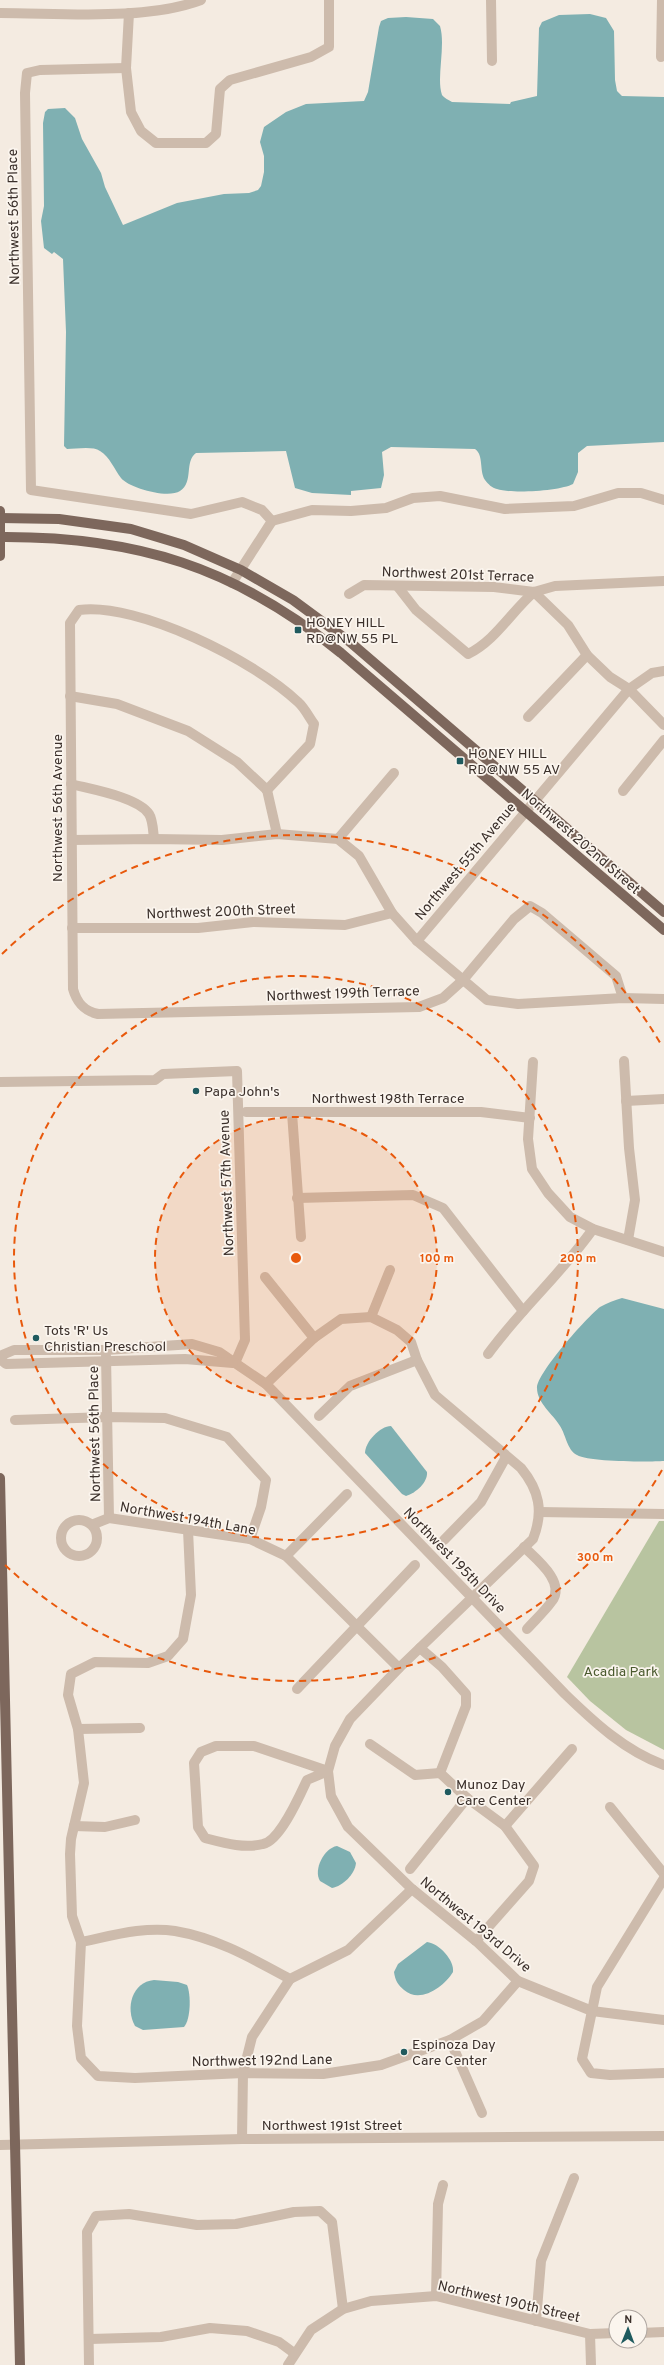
<svg xmlns="http://www.w3.org/2000/svg" width="664" height="2365" font-family="Overpass,sans-serif">
<rect width="100%" height="100%" fill="#f4ebe1"/>
<!-- green -->
<path fill="#b8c4a0" d="M659,1521H664V1750L626,1730L590,1701L567,1677Z"/>
<!-- water -->
<g fill="#7fb0b2">
<path d="M590,14L606,18L614,31L615,80L617,91L622,96L664,97V442L587,446L578,453V472L573,484C560,491 511,494 497,489C492,488 488,484 485,480C479,471 484,455 475,449L391,447L382,452L384,475L381,488L351,491V495L312,493L295,488L286,451L196,453C184,462 194,482 180,491C168,499 129,488 121,478C114,469 110,457 100,451C93,446 76,449 67,449L64,446L66,332L63,259L54,252L52,254L44,248L41,221L44,206L43,123L45,112L48,109L65,108L75,118L82,139L101,173L105,187L123,225L177,203L224,194L249,193L258,190L261,186L264,172V156L260,142L264,127L286,112L306,104L364,101L368,92L379,27L381,21L388,18L406,17L433,19L440,26C446,46 436,78 442,95C444,98 449,100 452,102L510,104L511,102L537,96L539,28L542,22L559,15Z"/>
<path d="M622,1298L664,1309V1461C648,1462 589,1462 577,1455C567,1450 566,1435 560,1426C553,1414 537,1403 537,1388C537,1373 587,1317 600,1307C607,1303 615,1300 622,1298Z"/>
<path d="M391,1426L427,1472C428,1482 416,1493 406,1496L402,1494L365,1453C365,1442 380,1426 391,1426Z"/>
<path d="M337,1846L350,1852L356,1863C355,1874 343,1886 332,1888L320,1881C313,1870 324,1848 337,1846Z"/>
<path d="M427,1942C439,1943 455,1961 453,1972C444,1987 420,2004 404,1990C398,1985 395,1980 394,1972L398,1964Z"/>
<path d="M154,1980L178,1982L187,1985C191,1994 191,2019 184,2027L143,2030L135,2026C125,2008 132,1982 154,1980Z"/>
</g>
<g fill="none" stroke-linecap="round" stroke-linejoin="round">
<!-- minor -->
<g stroke="#cdbbac" stroke-width="10">
<path d="M491,0L492,61"/>
<path d="M0,13C61,13 145,21 201,0"/>
<path d="M129,13L126,68L131,112L141,131L156,143H206L216,134L220,89L230,80L311,57L329,47V0"/>
<path d="M661,57L662,0"/>
<path d="M126,68L40,70L27,73L25,93L31,490L191,514L242,502L262,510L272,521"/>
<path d="M272,521L312,510L351,511L386,508L413,498L440,496L505,509L574,506L618,493H641L664,500"/>
<path d="M232,583L272,521"/>
<path d="M398,587L416,610L468,654C495,641 511,612 534,592L568,625L587,655L610,677L629,689L664,725"/>
<path d="M349,594L364,585L494,587L534,592L555,586L664,581"/>
<path d="M70,696L117,704L188,731L237,762L267,790"/>
<path d="M528,717L587,655"/>
<path d="M71,784C90,789 138,797 149,814C153,820 153,831 154,839"/>
<path d="M267,790L310,744L314,724C309,717 304,707 298,702C255,661 138,602 79,610L70,623L73,989C77,1003 84,1011 98,1014L419,1007L443,998L463,980L514,919L530,906L542,913L616,976L623,998"/>
<path d="M267,790L277,834"/>
<path d="M623,791L664,740"/>
<path d="M338,839L394,773"/>
<path d="M72,840L154,839L222,840L277,834L338,839L359,856L392,913L417,941L487,1000L518,1004L623,998L664,999"/>
<path d="M72,928H198L253,922L345,925L392,913"/>
<path d="M417,941L629,689L652,673L664,671"/>
<path d="M624,1061L629,1148L635,1200L628,1240"/>
<path d="M533,1062L528,1139L532,1169L548,1193L570,1217L593,1229L664,1252"/>
<path d="M0,1082L155,1080L163,1074L237,1071L245,1340L235,1363"/>
<path d="M626,1101L664,1099"/>
<path d="M246,1112H481L530,1118"/>
<path d="M292,1113L301,1237"/>
<path d="M297,1198L413,1195L443,1208L523,1311"/>
<path d="M265,1277L314,1338"/>
<path d="M371,1317L390,1270"/>
<path d="M488,1354C520,1310 561,1274 593,1229"/>
<path d="M0,1356L14,1350H106L192,1344L219,1352L266,1384L565,1694C594,1722 625,1751 664,1765"/>
<path d="M106,1356L109,1518"/>
<path d="M0,1359L6,1364L185,1359L233,1363"/>
<path d="M266,1384L314,1338L341,1319L371,1317L397,1330L411,1342L417,1360L435,1395L521,1468C539,1490 544,1511 533,1539L399,1668L350,1719L335,1746L328,1771L331,1796L348,1827L412,1889L476,1941L518,1981L592,2011L664,2020"/>
<path d="M319,1416L350,1386L417,1360"/>
<path d="M15,1420L108,1417L165,1418L227,1437L266,1480L261,1507L250,1539"/>
<path d="M539,1512L664,1514"/>
<circle cx="79" cy="1538" r="18"/>
<path d="M94,1524L109,1518L250,1539L286,1556L399,1668"/>
<path d="M188,1530L191,1595L183,1639L168,1656L148,1663L95,1662L71,1674L68,1695L78,1729L84,1783L71,1839L70,1854L72,1916L81,1942L77,2026L81,2058L98,2076L135,2078L243,2073L323,2074L381,2065L450,2040L483,2021L518,1981"/>
<path d="M444,1540L481,1502L506,1457"/>
<path d="M524,1547C536,1559 566,1582 552,1601C545,1611 535,1620 527,1629"/>
<path d="M286,1556L347,1494"/>
<path d="M420,1648L442,1667L466,1694V1706L440,1773"/>
<path d="M297,1689L415,1565"/>
<path d="M78,1729L140,1728"/>
<path d="M370,1744L415,1775L440,1773"/>
<path d="M216,1746H254L328,1771L307,1780C300,1795 280,1841 263,1844C244,1849 224,1843 205,1838L198,1827L194,1763L201,1752Z"/>
<path d="M440,1773L467,1798L505,1826L534,1866L529,1881L476,1941"/>
<path d="M610,1807L664,1874"/>
<path d="M74,1826L105,1827L135,1820"/>
<path d="M505,1826L572,1749"/>
<path d="M410,1869L467,1798"/>
<path d="M664,1878L597,1987L582,2059L591,2073L610,2075L664,2073"/>
<path d="M81,1942C111,1936 144,1926 175,1931C217,1938 253,1959 290,1979L348,1950L412,1889"/>
<path d="M450,2040L482,2113"/>
<path d="M242,2139L243,2073L252,2037L290,1979"/>
<path d="M0,2145L242,2139L664,2136"/>
<path d="M436,2296L438,2204L443,2185"/>
<path d="M536,2321L541,2261L574,2178"/>
<path d="M640,2333L664,2332"/>
<path d="M590,2334L591,2365"/>
<path d="M90,2339L161,2337L210,2328L247,2331L279,2342L294,2353"/>
<path d="M89,2365L87,2232L96,2216L129,2214L197,2225L236,2224L294,2212L320,2211L332,2222L343,2309"/>
<path d="M288,2365L311,2330L343,2309L371,2301L436,2296L590,2334L616,2333"/>
</g>
<!-- major -->
<g stroke="#7d675c" stroke-width="10">
<path d="M0,511V556"/>
<path d="M0,518L59,519L131,529L184,545L241,570L293,600L350,642L664,912"/>
<path d="M0,537C136,536 235,567 341,653L664,930"/>
<path d="M0,1478L20,2365"/>
</g>
</g>
<!-- distance rings -->
<circle cx="296" cy="1258" r="141" fill="#e8590c" fill-opacity=".12"/>
<g fill="none" stroke="#e8590c" stroke-width="2" stroke-dasharray="7 5">
<circle cx="296" cy="1258" r="141"/>
<circle cx="296" cy="1258" r="282"/>
<path d="M662 1470A423 423 0 0 1 2 1562M2 954A423 423 0 0 1 662 1046"/>
</g>
<!-- markers -->
<g fill="#1f5a5e" stroke="#fbf5ee" stroke-width="1.5">
<rect x="294" y="626" width="8" height="8" rx="2"/>
<rect x="456" y="757" width="8" height="8" rx="2"/>
<circle cx="196" cy="1091" r="4"/>
<circle cx="36" cy="1338" r="4"/>
<circle cx="448" cy="1792" r="4"/>
<circle cx="404" cy="2052" r="4"/>
</g>
<g text-anchor="middle" stroke-width="3.5" stroke-linejoin="round" paint-order="stroke">
<!-- street labels -->
<g font-size="14" fill="#3b302b" stroke="#fbf5ee">
<text transform="translate(13 217) rotate(-91)" y="5">Northwest 56th Place</text>
<text transform="translate(458 574) rotate(2)" y="5">Northwest 201st Terrace</text>
<text transform="translate(57 808) rotate(-90)" y="5">Northwest 56th Avenue</text>
<text transform="translate(581 841) rotate(41)" y="5">Northwest 202nd Street</text>
<text transform="translate(465 861) rotate(-50)" y="5">Northwest 55th Avenue</text>
<text transform="translate(221 911) rotate(-2)" y="5">Northwest 200th Street</text>
<text transform="translate(343 993) rotate(-2)" y="5">Northwest 199th Terrace</text>
<text x="388" y="1103">Northwest 198th Terrace</text>
<text transform="translate(226 1183) rotate(-92)" y="5">Northwest 57th Avenue</text>
<text transform="translate(94 1434) rotate(-91)" y="5">Northwest 56th Place</text>
<text transform="translate(188 1518) rotate(10)" y="5">Northwest 194th Lane</text>
<text transform="translate(455 1560) rotate(46)" y="5">Northwest 195th Drive</text>
<text transform="translate(476 1924) rotate(40)" y="5">Northwest 193rd Drive</text>
<text transform="translate(262 2060) rotate(-1)" y="5">Northwest 192nd Lane</text>
<text x="332" y="2130">Northwest 191st Street</text>
<text transform="translate(509 2301) rotate(13)" y="5">Northwest 190th Street</text>
</g>
<!-- poi labels -->
<g font-size="14" fill="#3b302b" stroke="#fbf5ee" text-anchor="start">
<text x="306" y="627">HONEY HILL<tspan x="306" dy="16">RD@NW 55 PL</tspan></text>
<text x="468" y="758">HONEY HILL<tspan x="468" dy="16">RD@NW 55 AV</tspan></text>
<text x="204" y="1096">Papa John's</text>
<text x="44" y="1335">Tots 'R' Us<tspan x="44" dy="16">Christian Preschool</tspan></text>
<text x="456" y="1789">Munoz Day<tspan x="456" dy="16">Care Center</tspan></text>
<text x="412" y="2049">Espinoza Day<tspan x="412" dy="16">Care Center</tspan></text>
</g>
<!-- park labels -->
<g font-size="14" fill="#4a5a2e" stroke="#fbf5ee">
<text x="621" y="1676">Acadia Park</text>
</g>
</g>
<circle cx="296" cy="1258" r="6" fill="#e8590c" stroke="#fbf5ee" stroke-width="2"/>
<g font-size="12" text-anchor="middle" font-weight="bold" fill="#e8590c" stroke="#fbf5ee" stroke-width="3.5" stroke-linejoin="round" paint-order="stroke">
<text x="437" y="1262">100 m</text>
<text x="578" y="1262">200 m</text>
<text x="595" y="1561">300 m</text>
</g>
<!-- north arrow -->
<g transform="translate(628 2329) rotate(1)"><circle r="19" fill="#fbf5ee" stroke="#aea6a0"/>
<path d="M0-3L7 15L0 10L-7 15Z" fill="#1f5a5e"/>
<text y="-6" font-size="11" font-weight="bold" text-anchor="middle" fill="#3b302b">N</text>
</g>
</svg>
